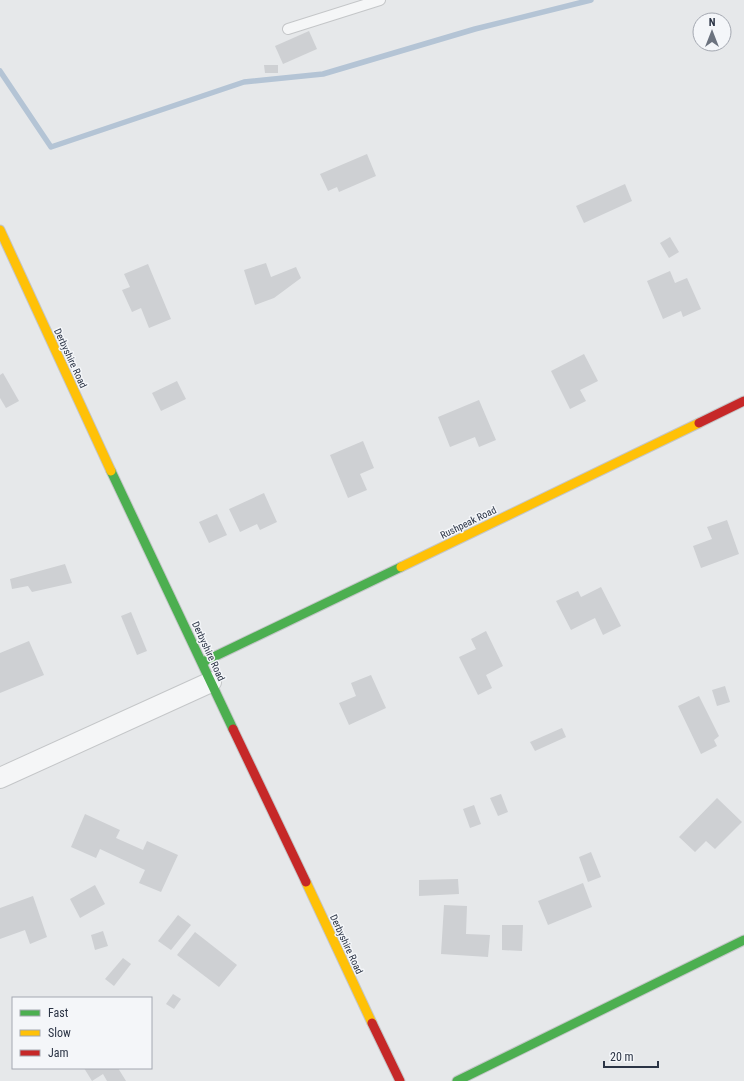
<svg xmlns="http://www.w3.org/2000/svg" width="744" height="1081" font-family="'Roboto Condensed',sans-serif">
<rect width="100%" height="100%" fill="#e6e8ea"/>
<g fill="none" stroke-linecap="round" stroke-linejoin="round">
<!-- stream -->
<path stroke="#b4c4d5" stroke-width="5.5" d="M0,71L51,147L244,82L323,74L475,29L591,0"/>
</g>
<!-- building -->
<g fill="#ced0d3">
<path d="M309,31L317,49L283,64L275,46Z"/>
<path d="M264,65H278V73H265Z"/>
<path d="M367,154L376,176L339,192L337,187L328,191L320,174Z"/>
<path d="M625,184L632,201L584,223L576,206Z"/>
<path d="M670,237L679,252L669,258L660,243Z"/>
<path d="M266,263L271,277L296,267L301,278L274,298L255,305L244,270Z"/>
<path d="M148,264L171,319L149,328L141,308L132,312L122,290L130,287L124,274Z"/>
<path d="M670,271L675,283L687,278L701,309L683,317L681,311L663,319L647,281Z"/>
<path d="M584,354L598,381L580,390L586,401L570,409L551,371Z"/>
<path d="M3,373L19,401L6,408L0,398V375Z"/>
<path d="M177,381L186,399L161,411L152,393Z"/>
<path d="M479,400L496,440L479,447L475,437L450,447L438,417Z"/>
<path d="M363,441L374,468L360,474L367,490L348,498L330,455Z"/>
<path d="M264,493L277,522L260,530L257,524L240,532L229,509Z"/>
<path d="M217,514L227,535L209,543L199,522Z"/>
<path d="M727,520L739,554L701,568L693,546L712,539L707,527Z"/>
<path d="M65,564L72,583L32,592L28,586L12,589L10,579Z"/>
<path d="M601,587L621,626L603,635L595,618L571,630L556,601L578,591L581,597Z"/>
<path d="M131,612L147,651L137,655L121,616Z"/>
<path d="M486,631L503,666L486,675L492,688L478,695L459,657L476,649L471,639Z"/>
<path d="M29,641L44,675L0,693V653Z"/>
<path d="M371,675L386,708L349,725L339,703L356,696L351,683Z"/>
<path d="M725,686L730,702L717,706L712,690Z"/>
<path d="M699,696L719,736L714,740L717,746L701,754L678,706Z"/>
<path d="M562,728L566,737L535,751L530,742Z"/>
<path d="M501,794L508,812L498,816L490,798Z"/>
<path d="M717,798L742,822L715,849L706,841L695,852L679,837Z"/>
<path d="M474,805L481,824L470,828L463,809Z"/>
<path d="M85,814L120,830L116,838L143,850L147,841L178,855L161,892L139,883L145,870L100,849L96,858L71,847Z"/>
<path d="M591,852L601,877L588,882L579,857Z"/>
<path d="M458,879L459,894L419,896V880Z"/>
<path d="M583,883L592,907L548,925L538,901Z"/>
<path d="M95,885L105,904L80,918L70,899Z"/>
<path d="M33,896L47,937L30,944L25,930L0,939V908Z"/>
<path d="M444,905L467,906L466,934L490,935L488,957L441,954Z"/>
<path d="M178,915L191,925L171,950L158,941Z"/>
<path d="M502,925H523L522,951L502,950Z"/>
<path d="M103,931L108,946L95,950L91,935Z"/>
<path d="M195,932L237,965L219,987L177,955Z"/>
<path d="M123,958L131,964L114,986L105,979Z"/>
<path d="M173,994L181,999L174,1009L166,1004Z"/>
<path d="M84,1068H118L126,1081H107L103,1074L92,1081Z"/>
</g>
<g fill="none" stroke-linecap="round" stroke-linejoin="round">
<!-- lane casing -->
<g stroke="#c4c6c8" stroke-width="12">
<path id="lane" d="M288,29L380,0"/>
</g>
<!-- street casing -->
<g stroke="#c4c6c8" stroke-width="22">
<path id="street" d="M0,778L211,682"/>
</g>
<!-- fast casing -->
<g stroke="#c4c6c8" stroke-width="11">
<g id="fast">
<path d="M111,471L233,729"/>
<path d="M203,662L401,567"/>
<path d="M457,1081L744,940"/>
</g>
</g>
<!-- slow casing -->
<g stroke="#c4c6c8" stroke-width="11">
<g id="slow">
<path d="M0,230L111,471"/>
<path d="M401,567L699,423"/>
<path d="M306,882L372,1023"/>
</g>
</g>
<!-- jam casing -->
<g stroke="#c4c6c8" stroke-width="11">
<g id="jam">
<path d="M699,423L744,401"/>
<path d="M233,729L306,882"/>
<path d="M372,1023L400,1081"/>
</g>
</g>
<!-- lane -->
<use href="#lane" stroke="#f5f6f7" stroke-width="10"/>
<!-- street -->
<use href="#street" stroke="#f5f6f7" stroke-width="20"/>
<!-- fast -->
<use href="#fast" stroke="#4caf50" stroke-width="9"/>
<!-- slow -->
<use href="#slow" stroke="#ffc107" stroke-width="9"/>
<!-- jam -->
<use href="#jam" stroke="#c62828" stroke-width="9"/>
</g>
<g text-anchor="middle" stroke-width="3" stroke-linejoin="round" paint-order="stroke">
<!-- street labels -->
<g font-size="10" fill="#2b3445" stroke="#f4f6f9">
<text transform="translate(71 358) rotate(65)" y="4">Derbyshire Road</text>
<text transform="translate(468 522) rotate(-26)" y="4">Rushpeak Road</text>
<text transform="translate(209 651) rotate(65)" y="4">Derbyshire Road</text>
<text transform="translate(347 944) rotate(65)" y="4">Derbyshire Road</text>
</g>
</g>
<!-- legend -->
<rect x="12" y="997" width="140" height="72" fill="#f4f6f9" stroke="#a4a8b1"/>
<rect x="20" y="1010" width="20" height="6" fill="#4caf50" stroke="#a4a8b1"/>
<text x="48" y="1017" font-size="12" fill="#2b3445">Fast</text>
<rect x="20" y="1030" width="20" height="6" fill="#ffc107" stroke="#a4a8b1"/>
<text x="48" y="1037" font-size="12" fill="#2b3445">Slow</text>
<rect x="20" y="1050" width="20" height="6" fill="#c62828" stroke="#a4a8b1"/>
<text x="48" y="1057" font-size="12" fill="#2b3445">Jam</text>
<!-- north arrow -->
<g transform="translate(712 32)"><circle r="19" fill="#f4f6f9" stroke="#a4a8b1"/>
<path d="M0-3L7 15L0 10L-7 15Z" fill="#6c737f"/>
<text y="-6" font-size="11" font-weight="bold" text-anchor="middle" fill="#2b3445">N</text>
</g>
<!-- scale -->
<path d="M604 1061v6h54v-6" fill="none" stroke="#2b3445" stroke-width="2"/>
<text x="610" y="1061" font-size="12" fill="#2b3445" stroke="#f4f6f9" stroke-width="3" paint-order="stroke">20 m</text>
</svg>
